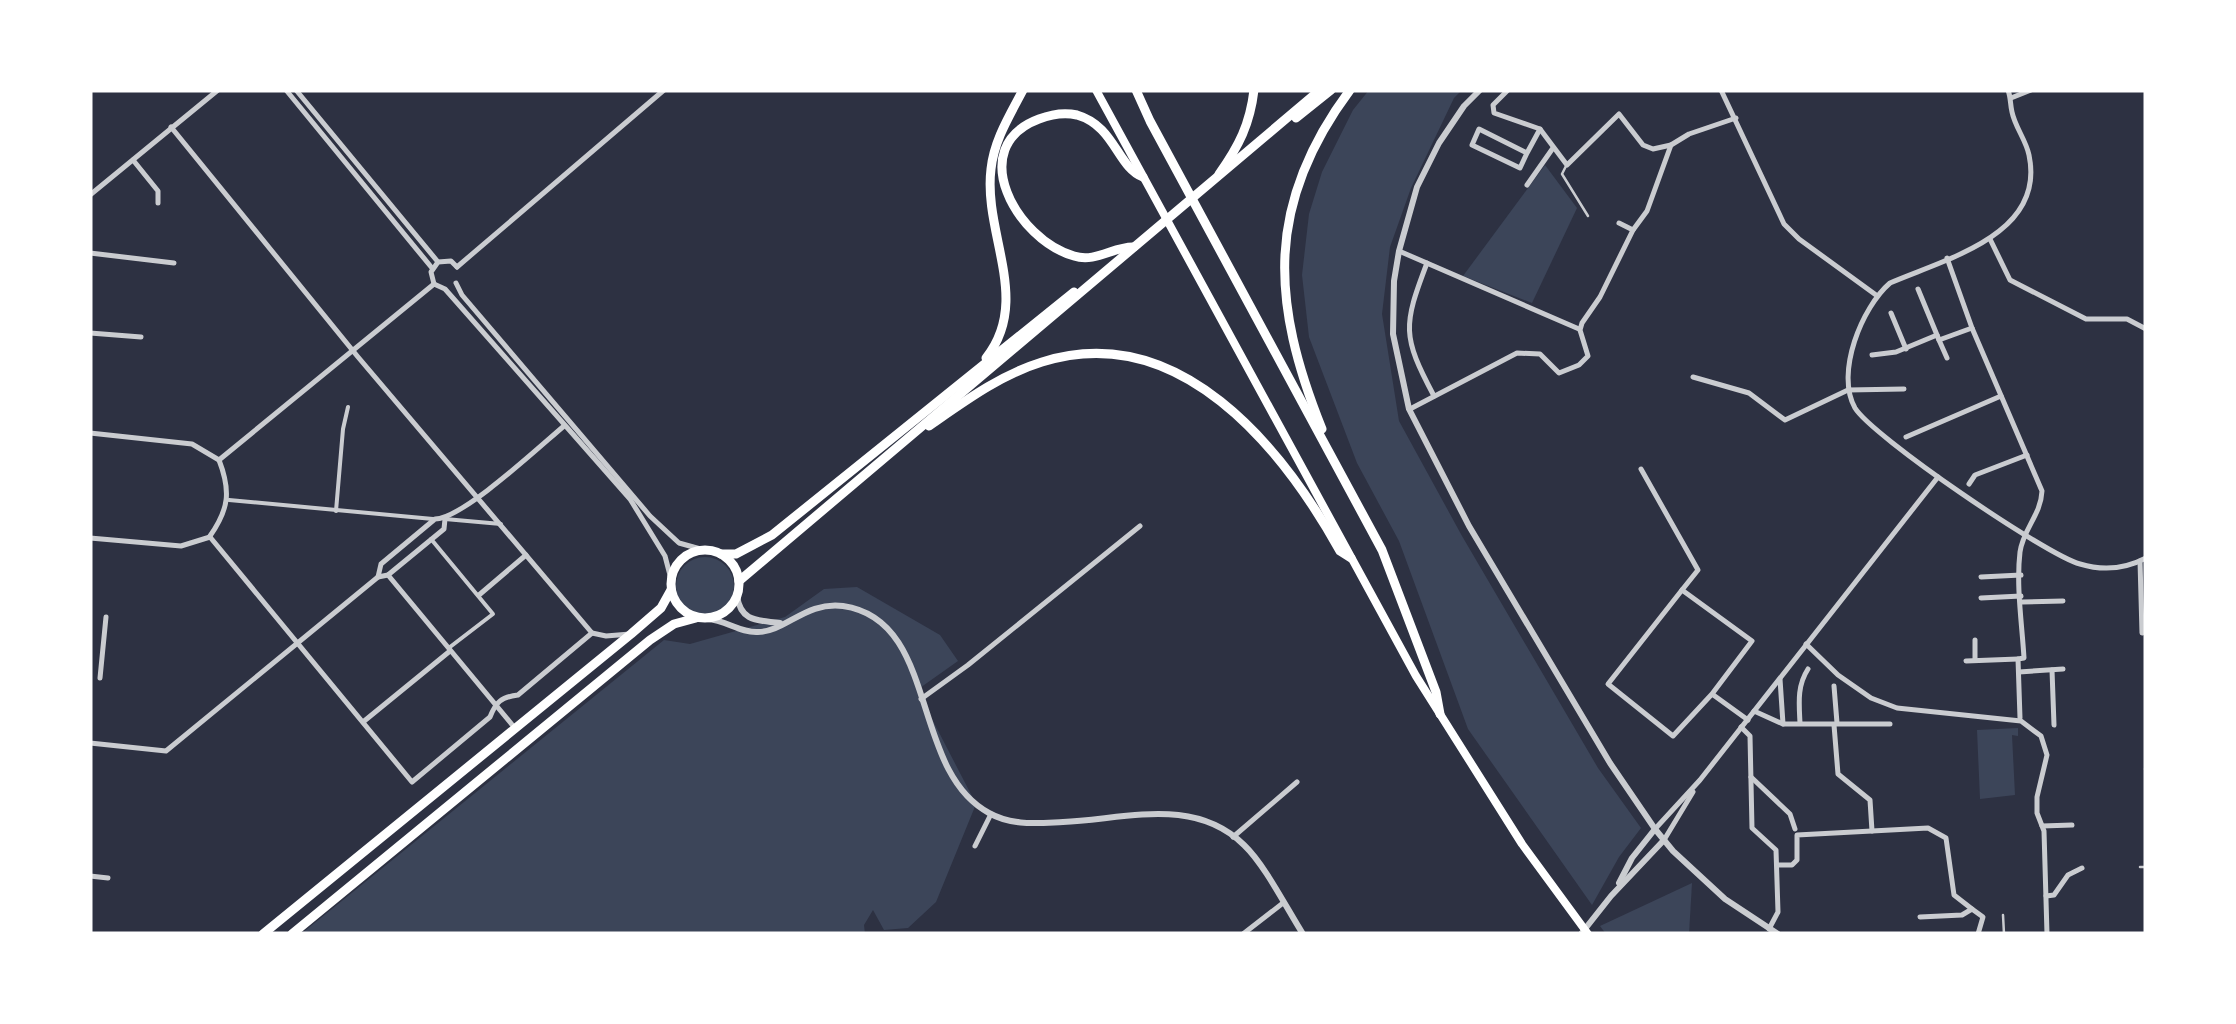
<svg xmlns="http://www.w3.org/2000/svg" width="2236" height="1024" font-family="'Archivo Narrow',sans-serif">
<rect width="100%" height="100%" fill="#2d3142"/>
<!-- green -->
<g fill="#3c4559">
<path d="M1369,90H1462L1454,98L1411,188L1390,247L1382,314L1399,421L1462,536L1598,768L1641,828L1619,857L1592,905L1468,729L1399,541L1357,463L1309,337L1302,275L1309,214L1322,172L1353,110Z"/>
<path d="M1545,165L1577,208L1532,303L1463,276Z"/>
<circle cx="705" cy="586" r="29"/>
<path d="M857,587L940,635L958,661L917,690L976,804L936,902L908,928L884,930L873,910L864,925L865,934H301L664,640L690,644L785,617L824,589Z"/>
<path d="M2018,728V736L2012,735L2015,795L1980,799L1977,730Z"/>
<path d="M1692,883L1689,934H1606L1600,926Z"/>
</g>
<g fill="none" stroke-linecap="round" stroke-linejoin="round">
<!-- service -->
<g stroke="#caccd0" stroke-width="2.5">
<path d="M1566,166L1562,174L1588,216"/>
<path d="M2145,769H2146"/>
<path d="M2140,867H2146"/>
<path d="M2003,915L2004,934"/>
</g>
<!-- pedestrian -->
<g stroke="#caccd0" stroke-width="4">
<path d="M229,500L433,519"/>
<path d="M336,511L343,429L348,407"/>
<path d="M445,519L501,524"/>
<path d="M431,539L493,614L450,647"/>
</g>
<!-- minor -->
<g stroke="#caccd0" stroke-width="5">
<path d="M286,90L432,268"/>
<path d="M296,90L438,262"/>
<path d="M1508,90L1493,105L1494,113L1540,129L1567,165L1619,114L1643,145L1653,149L1671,145"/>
<path d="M1721,90L1784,224L1799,239L1876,295"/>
<path d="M2008,90C2011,98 2010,104 2012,112C2015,127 2026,140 2029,155C2046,235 1945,259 1890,283C1862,307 1835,373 1855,408C1872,436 2046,555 2080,564C2103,571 2125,569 2146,558"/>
<path d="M2011,98L2031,90"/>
<path d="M171,127L358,357L592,633L606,636L630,634"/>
<path d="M1527,153L1520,168L1472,145L1479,129L1527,153L1540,129"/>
<path d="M133,160L158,191V203"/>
<path d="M1527,185L1553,148"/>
<path d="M90,195L218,90"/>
<path d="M1619,223L1633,230"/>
<path d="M1990,239L2010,280L2086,319H2127L2146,329"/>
<path d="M1399,251L1579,329"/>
<path d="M90,253L174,263"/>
<path d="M1947,258L1972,328L2042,491C2041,515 2023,529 2020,552C2016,586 2022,624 2024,658L2018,659L2020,718"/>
<path d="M1427,263C1403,326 1402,336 1434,396"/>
<path d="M457,267L664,90"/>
<path d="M456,283L462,295L650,516L679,543L704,550"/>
<path d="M434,284L445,289L630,499L665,556L671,579"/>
<path d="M434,284L431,272L438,262L451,261L457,267"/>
<path d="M1918,289L1937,335"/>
<path d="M1891,313L1906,349"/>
<path d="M90,333L141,337"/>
<path d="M1939,340L1947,358"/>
<path d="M1872,355L1896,352L1937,335L1939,340L1972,328"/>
<path d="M1693,377L1749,393L1785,420L1848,390L1904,389"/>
<path d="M1410,409L1517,353L1540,354L1559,373L1579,365L1588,356L1580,330L1582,323L1600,297L1633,230L1647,211L1671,145L1689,134L1736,118"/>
<path d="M90,433L192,444L219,460"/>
<path d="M1906,437L2001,396"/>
<path d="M219,460L434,284"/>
<path d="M1641,469L1698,570L1682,590"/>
<path d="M1969,484L1975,475L2027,455"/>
<path d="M445,519L444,529L388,575L378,577L381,564L435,519C462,519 539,447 564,426"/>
<path d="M210,536C229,509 231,491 219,460"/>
<path d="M210,537L412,782L490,717C496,702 501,697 518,695L592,633"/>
<path d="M90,538L181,546L210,537"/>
<path d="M2140,561L2142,633"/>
<path d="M388,575L514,727"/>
<path d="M1981,577L2021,575"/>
<path d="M479,595L526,555"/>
<path d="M1981,598L2021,596"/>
<path d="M2022,602L2063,601"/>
<path d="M1975,640V660"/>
<path d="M1806,644L1838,675L1871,698L1897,708L2021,721L2041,736L2047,755L2037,797V813L2044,831L2047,934"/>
<path d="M1966,661L2018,659"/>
<path d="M2052,670L2054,725"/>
<path d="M2019,672L2063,669"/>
<path d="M100,678L106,617"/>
<path d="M1780,679L1783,724H1890"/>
<path d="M1834,686L1837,723"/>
<path d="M1712,694L1673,736L1608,684L1682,590L1752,641L1712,694L1748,720"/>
<path d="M921,699L968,665L1140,526"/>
<path d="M1754,711L1783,724"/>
<path d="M363,722L450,651"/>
<path d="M1800,723C1799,703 1797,686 1808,669"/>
<path d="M1834,725L1838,774L1870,800L1872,831"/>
<path d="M1741,727L1750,736L1752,828L1776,850L1778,912L1769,929"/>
<path d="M90,743L166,751L378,577"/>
<path d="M1751,777L1790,814L1795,829"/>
<path d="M2042,826L2072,825"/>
<path d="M1655,829L1700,780L1938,477"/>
<path d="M1233,837L1297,782"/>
<path d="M1664,840L1693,792"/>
<path d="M975,846L991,814"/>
<path d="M1777,865H1792L1797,860V835L1928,828L1946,838L1954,895L1972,909"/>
<path d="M90,876L108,878"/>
<path d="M2046,896L2054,895L2068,875L2082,868"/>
<path d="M1920,917L1962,915L1972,909L1983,917L1978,934"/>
<path d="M1243,934L1283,903"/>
</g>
<!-- tertiary -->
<g stroke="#caccd0" stroke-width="6">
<path d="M1480,90L1464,106L1439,143L1417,187L1399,251L1394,281L1393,334L1409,409L1469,526L1610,763L1655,829L1673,851L1725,899L1778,934"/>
<path d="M737,596C741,623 759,620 780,623"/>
<path d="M707,619C726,620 740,633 758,632C785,632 806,601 843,606C940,620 909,770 989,813C1012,826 1037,823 1063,822C1126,819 1194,796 1244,845C1265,865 1287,909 1303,934"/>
<path d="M1619,883L1632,858L1655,829"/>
<path d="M1581,934L1611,896L1664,840"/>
</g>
<!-- secondary -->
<path stroke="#fff" stroke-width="8" d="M1096,90L1416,676L1522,844L1588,934"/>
<!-- primary -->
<g stroke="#fff" stroke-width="9">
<path d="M1136,90L1150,121L1382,550L1436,692L1440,714"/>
<path d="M1296,118L1331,90"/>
<path d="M1219,174C1239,146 1250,124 1254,90"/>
<path d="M1134,247C1114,246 1096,263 1074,256C1017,240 964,147 1039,119C1052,114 1064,112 1077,115C1115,126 1117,167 1143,177"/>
<path d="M986,358C1032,300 983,234 991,169C994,140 1010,115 1023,90"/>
<path d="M929,426C965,401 1000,375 1042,362C1179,319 1282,447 1340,551L1351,558"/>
<path d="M1322,429C1271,302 1265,204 1350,90"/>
<circle cx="705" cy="584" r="34"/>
<path d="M721,554H736L772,535L1074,292"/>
<path d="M739,581L1320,90"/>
<path d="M263,934L631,634L661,608L671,590"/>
<path d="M292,934L650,640L674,624L696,618"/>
</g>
</g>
<!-- border -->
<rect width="2236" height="1024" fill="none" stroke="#ffffff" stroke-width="185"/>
</svg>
